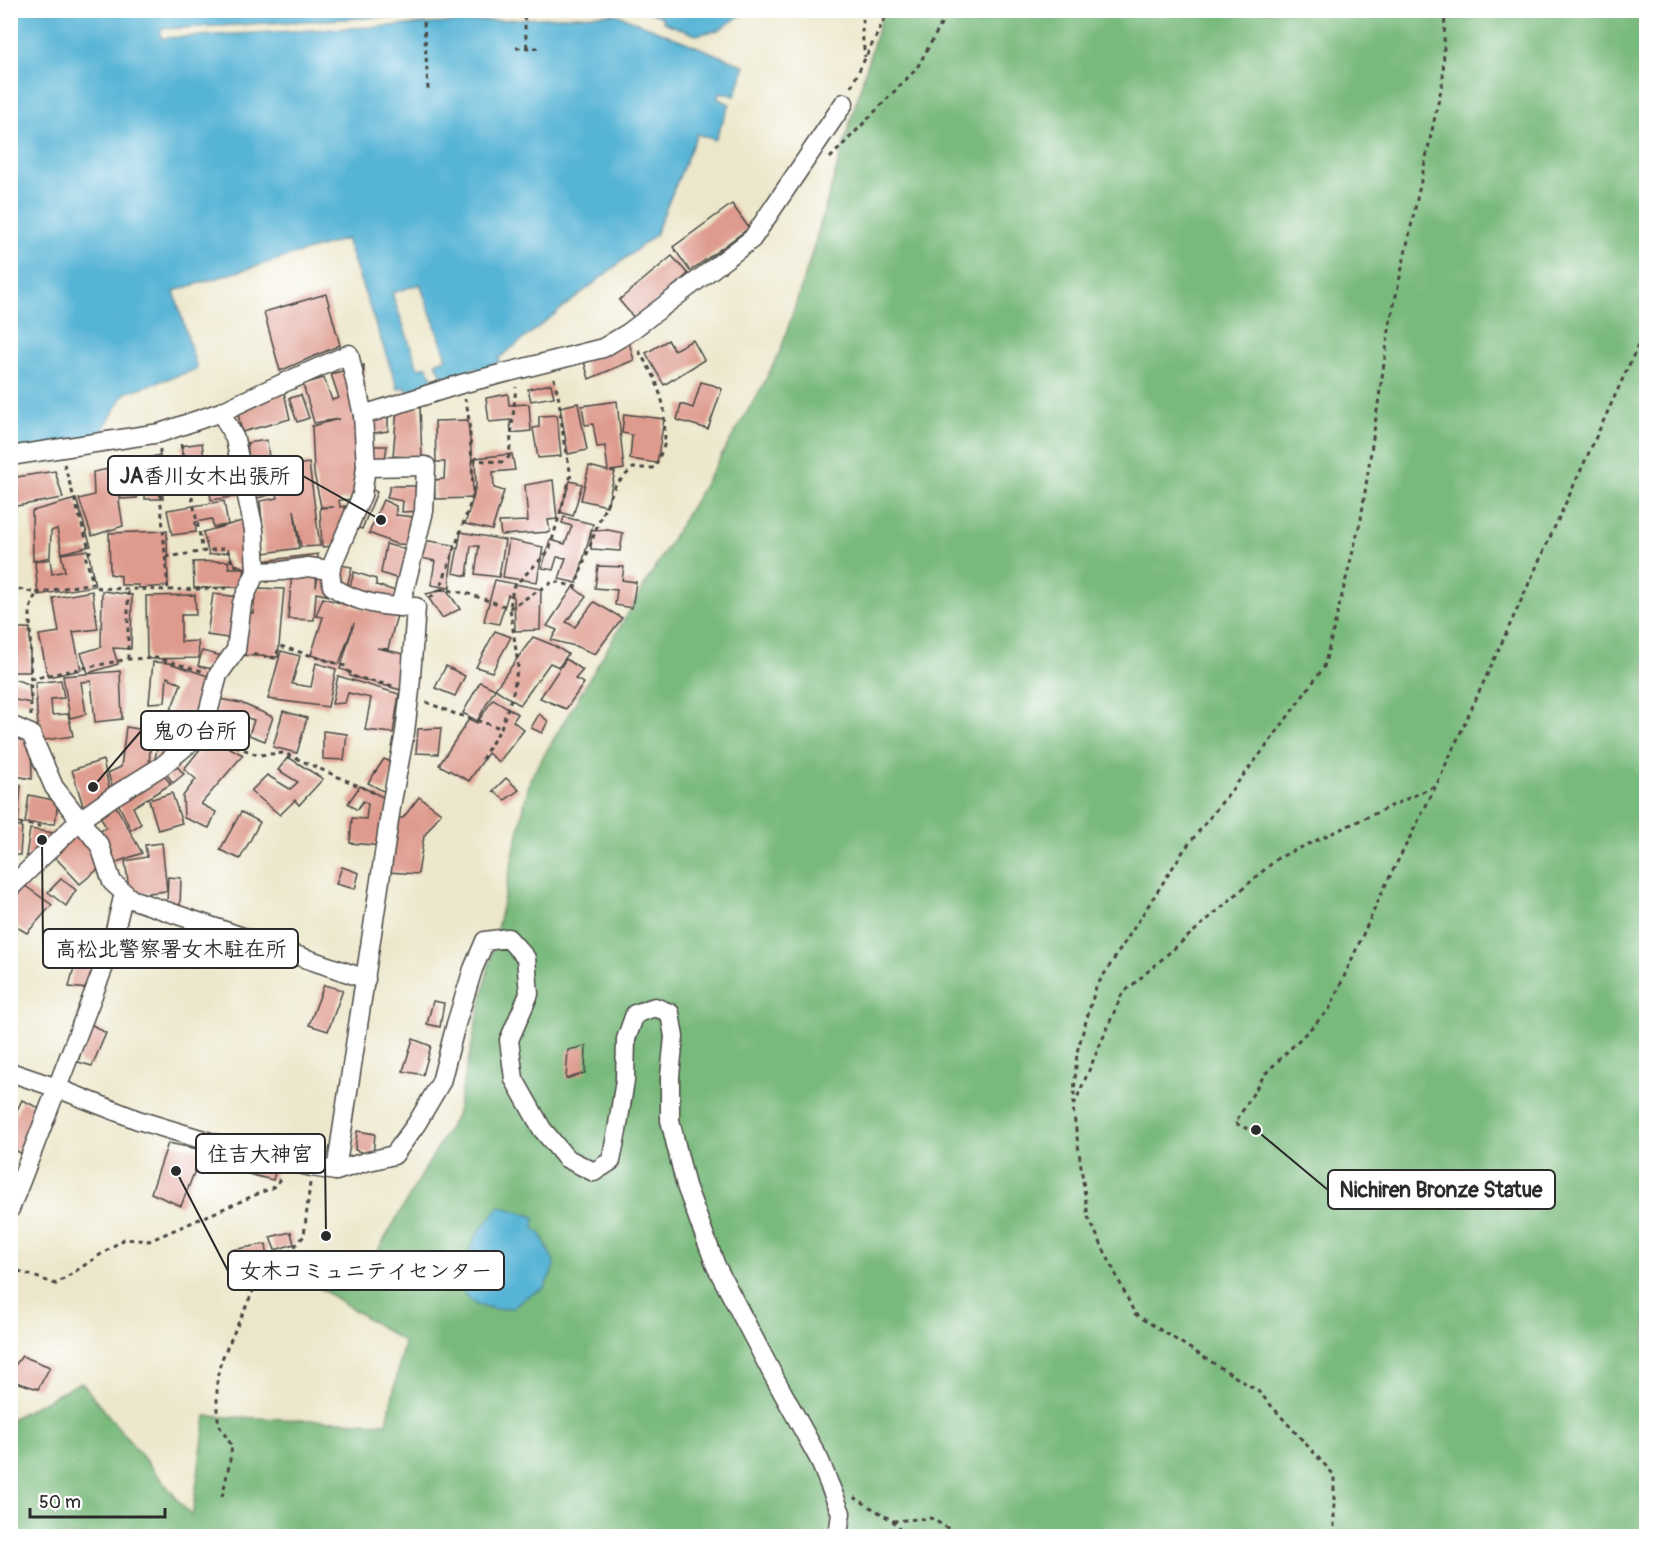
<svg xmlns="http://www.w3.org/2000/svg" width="1657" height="1547" font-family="Pangolin,'Klee One',sans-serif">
<rect width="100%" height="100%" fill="#fff"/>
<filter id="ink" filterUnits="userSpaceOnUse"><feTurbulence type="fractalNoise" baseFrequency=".0167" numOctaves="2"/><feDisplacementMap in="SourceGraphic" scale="12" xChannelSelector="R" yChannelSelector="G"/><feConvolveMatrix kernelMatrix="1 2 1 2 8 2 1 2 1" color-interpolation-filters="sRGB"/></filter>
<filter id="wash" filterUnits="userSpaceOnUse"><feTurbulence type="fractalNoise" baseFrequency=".008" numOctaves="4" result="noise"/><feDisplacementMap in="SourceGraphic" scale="24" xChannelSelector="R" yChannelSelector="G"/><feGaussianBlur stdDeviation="1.35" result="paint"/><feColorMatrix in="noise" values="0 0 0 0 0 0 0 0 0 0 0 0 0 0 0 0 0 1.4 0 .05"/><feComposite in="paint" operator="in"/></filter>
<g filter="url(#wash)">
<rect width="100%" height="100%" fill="#ece7cb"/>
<!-- forest -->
<path fill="#78b97c" stroke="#527254" stroke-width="1.5" d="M883,11H1646V1536H11V1419L81,1382L192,1517L206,1416L387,1423L404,1342L295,1272L362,1278L456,1116L530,779L762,387L781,349L808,266Z"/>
<!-- water -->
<g fill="#57b4d5" stroke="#417080" stroke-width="1.5">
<path d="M11,11H492L161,29V38L616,14L745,66L735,96L720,92L718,99L730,104L715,140L697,134L655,235L498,359L500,361L490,368L478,371L477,368L468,370L469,374L449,379L448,375L442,377L436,363L447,358L420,284L392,293L418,368L427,366L433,380L428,382V384L407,391L405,387L398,389L346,239L174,291L197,369L125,393L95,442L11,455Z"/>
<path d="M646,11H746L744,13L719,30L696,35L663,22L662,17Z"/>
<path d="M500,1206L535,1217L534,1228L541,1234L555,1265L544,1288L526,1297L513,1308L495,1309L476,1305L464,1294L456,1280L476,1235Z"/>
</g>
<g id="blocks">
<!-- building -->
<g fill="#de9a8d">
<path d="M732,204L749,228L690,271L673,247Z"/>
<path d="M672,256L688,274L635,319L619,300Z"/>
<path d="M326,294L340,345L280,371L264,312Z"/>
<path d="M628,339L634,360L589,379L583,358Z"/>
<path d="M668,340L674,350L693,340L704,360L664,385L646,353Z"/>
<path d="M364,365L363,415L388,414V431L361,435L360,446H387L383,472L361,470L362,484L377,492L362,529L347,524L356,499L339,500L340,507L345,506L343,545L322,547L320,508L334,507H321L314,473L312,426L339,419L314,423L303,384L324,378L332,400L339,398L331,374Z"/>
<path d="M701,382L713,385L722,389L708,429L677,420L681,404L693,408Z"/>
<path d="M551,384L554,397L531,401L528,389Z"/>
<path d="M283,388L290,419L242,432L238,414Z"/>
<path d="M508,394L509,405L529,404L531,431L511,433L510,420L489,422L486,398Z"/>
<path d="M301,395L309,418L297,422L289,398Z"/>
<path d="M617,401L624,469L610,471L615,472L607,506L581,500L589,466L608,471L605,446L597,447L593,424L585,425L582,406Z"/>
<path d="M578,403L587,450L568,454L560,407Z"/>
<path d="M420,407L422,458L393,456L397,409Z"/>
<path d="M624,414L664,419L657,463L630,459L632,435L622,433Z"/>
<path d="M557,415L561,456L538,458L533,428L539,427V416Z"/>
<path d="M468,420L472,461L473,498L476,485L475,458L512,454L515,470L493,472L494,488L504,491L492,530L465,524L473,498L435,499L434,480L444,479L445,462H436L435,421Z"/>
<path d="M267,440L273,494L250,500L243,460H249L247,443Z"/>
<path d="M202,443L207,480L187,484L181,446Z"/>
<path d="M160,455L163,499H145V474L136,475L137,498L121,499L117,466Z"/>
<path d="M236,463L240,496L211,500L207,466Z"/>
<path d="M309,463L320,546L301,547L294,510L299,548L265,553L260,501L278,498L272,468Z"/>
<path d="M114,468L123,526L92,536L79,499L94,495L93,472Z"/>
<path d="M55,471L63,498L10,507V478Z"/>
<path d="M553,480L557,519L548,520L550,532L501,535L499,522L528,521L525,485Z"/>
<path d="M570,481L582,484L573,516L560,512Z"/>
<path d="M390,486H424V511L402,512L403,501L387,498Z"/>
<path d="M76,499L91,546L62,553L57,529L51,531L50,557L33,561L32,511Z"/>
<path d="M383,500L396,506V515L424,518L421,545L396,544L369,533Z"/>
<path d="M224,501L228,525L249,519L256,572L234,564L229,552L209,555L203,532L228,525L213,527L212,519L195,522L196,532L172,535L167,510Z"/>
<path d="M564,517L593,524L591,531L608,530L623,533L620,551L591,549V531L577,583L559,579L566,558L557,557L553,570L542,568L550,540L565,544L572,526L562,523Z"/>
<path d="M167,531L168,586L138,588V585H121V576L110,574L109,533Z"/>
<path d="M461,532L505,540L499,577L475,574L479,546H471L467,576L453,573Z"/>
<path d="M423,540L454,545L450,574V588L431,585L435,561L422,558Z"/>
<path d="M509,540L543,547L537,582L503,577Z"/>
<path d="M386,544L414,552L407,582L381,573Z"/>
<path d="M88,550L95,586L38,595L35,562L50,559L52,574L65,571L61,554Z"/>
<path d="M318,554L316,587L318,575L329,563L352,567L344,599L316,593L314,620L288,619L292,573L267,582L263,561Z"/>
<path d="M228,561L229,568H245L242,587L194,588L193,562Z"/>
<path d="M598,566L624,567L622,580L636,582L632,608L615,605L617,590L595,588Z"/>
<path d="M354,572L376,579V585L396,591L392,608L345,604Z"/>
<path d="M495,580L541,589L540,630L515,631L514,597L508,595L499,624L484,621Z"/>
<path d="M573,587L586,597L566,622L575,627L594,602L622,618L595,654L575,646L551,640L557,630L547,626Z"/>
<path d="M256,588L284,589L278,657L238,655L243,613H253Z"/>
<path d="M446,589L460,609L442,618L426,594Z"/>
<path d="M92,591L98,629L73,632L81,670L48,677L39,635L59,632L53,598Z"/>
<path d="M102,591L132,595L131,649L113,648L118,664L88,673L81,653L101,647Z"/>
<path d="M213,594L240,597L234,639L207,635Z"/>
<path d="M195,595L196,615H181V642L198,641L199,658L147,659L146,596Z"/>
<path d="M323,598L358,608L397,615L388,649L377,648L412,656L401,690L350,676L351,672L340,669L354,623L339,664L311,655L323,617L316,616Z"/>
<path d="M30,628V672H10V629Z"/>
<path d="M495,631L511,637L492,672L476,667Z"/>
<path d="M533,637L553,645L568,654L559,667L550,663L520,705L495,689Z"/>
<path d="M202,651L222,656L218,670L198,666Z"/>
<path d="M281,651L300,656L292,684L311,687L316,663L336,669L328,707L268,699Z"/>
<path d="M566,659L583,670L575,679L584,683L566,709L540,698Z"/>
<path d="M153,662L169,663L214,678L202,723L169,715L181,684L167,677L165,702L149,703Z"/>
<path d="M446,666L465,676L455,696L435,688Z"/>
<path d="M120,671L122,719L95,722L91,681L81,682L86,714L70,718L63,676Z"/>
<path d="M338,676L399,694L393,733L365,730L371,698L348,693L345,703L332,704Z"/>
<path d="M10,678L29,684L31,703L10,699Z"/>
<path d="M61,680L64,698L51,699L52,715L68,714L73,736L39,741L35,683Z"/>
<path d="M480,682L495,689L477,721L463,713Z"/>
<path d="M219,699L241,703L273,717L265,741L249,735L254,720L238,715L230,737L209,732Z"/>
<path d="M493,699L518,714L513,721L524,730L499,762L488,753L469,781L439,765L469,719L477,723Z"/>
<path d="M283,711L307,718L297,753L273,747Z"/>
<path d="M539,714L548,721L542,733L531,728Z"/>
<path d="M162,722L198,729L154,764Z"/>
<path d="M126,727L151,731L149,769L113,790L108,773L121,767Z"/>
<path d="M441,728L438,754L416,753L418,729Z"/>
<path d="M323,731L347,734L344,760L323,759Z"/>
<path d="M10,737L31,740L32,779L10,775Z"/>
<path d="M210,737L243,755L201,804L216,812L209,828L184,818L183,796L196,779L184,769Z"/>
<path d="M288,757L323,779L299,805L295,800L280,815L251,791L267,775L290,789L298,782L278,770Z"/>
<path d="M384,759L396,764L385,792L368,783Z"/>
<path d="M103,760L110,792L84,809L72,770Z"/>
<path d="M173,762L184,774L173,783L164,771Z"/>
<path d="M161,772L171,784L133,807L141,824L131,830L115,797Z"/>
<path d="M506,778L519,790L505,800L493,791Z"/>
<path d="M10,783L21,785L18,823H10Z"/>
<path d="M360,786L389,800L383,846L350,843L352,818L366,819L368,804L363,801L357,810L348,803Z"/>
<path d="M172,793L182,823L158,830L149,800Z"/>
<path d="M29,795L58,801L55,824L25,823Z"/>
<path d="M419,797L441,813L424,836L418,874L388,872L394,818H403Z"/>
<path d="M113,801L142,853L111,864L96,833L106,828L98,811Z"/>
<path d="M241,812L260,822L240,859L220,850Z"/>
<path d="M10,826L22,827L20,855H10Z"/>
<path d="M82,827L103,865L80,884L53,855Z"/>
<path d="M30,829L54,833L50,846H40L37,856H26Z"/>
<path d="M162,843L167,891L130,895L125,861L147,857L145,845Z"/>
<path d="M342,867L359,873L355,889L336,884Z"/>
<path d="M168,877L181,878L180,905L167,904Z"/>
<path d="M61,879L76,890L66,906L48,892Z"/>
<path d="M21,883L52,905L27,933L10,923V898Z"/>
<path d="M76,959L96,967L88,989L69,987Z"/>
<path d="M324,985L343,990L328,1031L309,1025Z"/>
<path d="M433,1001L444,1003L440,1027L427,1024Z"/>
<path d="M89,1023L106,1033L92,1066L78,1062Z"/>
<path d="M413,1039L431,1046L423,1075L403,1071Z"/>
<path d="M586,1046L585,1073L566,1079L568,1050Z"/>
<path d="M22,1100L45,1111L25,1155L10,1148V1125Z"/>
<path d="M357,1131L375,1134L373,1156L355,1150Z"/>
<path d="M168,1143L203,1150L181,1206L151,1193Z"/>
<path d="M256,1158L277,1165L273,1180L248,1174Z"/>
<path d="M291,1232L294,1244L275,1250L270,1237Z"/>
<path d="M266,1244L269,1267L240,1277L231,1250Z"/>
<path d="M22,1356L50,1367L38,1389L10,1380V1372Z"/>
</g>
</g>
</g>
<g filter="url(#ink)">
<use href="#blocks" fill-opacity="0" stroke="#484743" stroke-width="1.5"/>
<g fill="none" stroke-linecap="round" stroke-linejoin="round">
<!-- minor casing -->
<g stroke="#484743" stroke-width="21">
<g id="minor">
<path d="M10,456L160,433L221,412L270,389L349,354L363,415L461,384L603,348L628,333L752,239L844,103"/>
<path d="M366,467L426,466L424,511L400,607"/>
<path d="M256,572L282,571L308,567L330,570"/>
<path d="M10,725L31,734L54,787L100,846L112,882L131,899L366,979"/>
<path d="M10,888L80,820L114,796L162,766L203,732L218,675L236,650L242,603L256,572L254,530L235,439L221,412"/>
<path d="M10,1072L57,1088L138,1120L227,1147L312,1167L336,1171L365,1162L394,1155L417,1123L441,1082L456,1024L473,969L485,941L508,938L526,958L529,994L509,1040L514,1079L542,1129L566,1158L594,1172L611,1161L617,1131L625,1080L626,1039L635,1014L655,1007L670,1013L674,1037L670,1076V1120L686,1186L716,1266L773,1375L819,1459L841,1513L838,1536"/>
<path d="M336,1171L392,801L405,732L410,690L416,607C389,608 354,603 332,586L330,570L362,495L366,467L363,415"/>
<path d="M10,1209L110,951L124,893"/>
</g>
</g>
<!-- path -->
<g stroke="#484743" stroke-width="3" stroke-dasharray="4.5 4.5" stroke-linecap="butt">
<path d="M864,10L862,32L865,57"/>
<path d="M524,16L527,48"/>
<path d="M424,22L428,89"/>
<path d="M516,48H538"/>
<path d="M851,87L889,10"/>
<path d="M830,158L917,68L949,10"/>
<path d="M181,444L203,551"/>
<path d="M160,449V492L168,590"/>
<path d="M472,460L502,462L509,457L516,387"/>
<path d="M64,464L90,552L85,555L93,583"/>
<path d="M166,557L227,548L232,564L238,566"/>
<path d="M10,587L36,593L93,583L99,588L128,589L168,590L229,588"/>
<path d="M440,589L466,593L510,608L554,581L575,587L599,521L616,484L633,468H655L665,443L664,407L655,378L637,348"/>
<path d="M430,598L440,589L473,496L472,460L468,411L465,399"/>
<path d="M253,654L275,658L280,646L345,666L351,676L393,686"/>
<path d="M128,659V589"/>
<path d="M30,679L128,659L157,658L202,671"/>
<path d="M426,702L453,713L501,728"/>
<path d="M31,716L30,609L36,593"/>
<path d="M219,739L257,755L284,753L377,794"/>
<path d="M482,759L501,728L513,693L518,665L510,608L513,587L549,551L571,475L564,443L559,400L554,378"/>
<path d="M10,822L46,827"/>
<path d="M1074,1105L1122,994L1278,858L1435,786"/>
<path d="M1256,1133L1235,1123L1265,1074L1329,1010L1383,890L1436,786L1646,328"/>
<path d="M10,1268L56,1284L124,1239L149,1241L276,1186L282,1176"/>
<path d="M222,1497L229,1466L232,1446L220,1427L217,1414V1378L221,1361L253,1291L304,1236L310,1183"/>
<path d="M854,1497L893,1521L905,1536"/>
<path d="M893,1521L931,1518L960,1536"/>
<path d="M1334,1536V1475L1258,1391L1135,1314L1088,1217L1073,1108L1077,1052L1096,987L1184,850L1265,748L1324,667L1361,519L1390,323L1443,80L1445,10"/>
</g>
<!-- minor -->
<use href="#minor" stroke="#fff" stroke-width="18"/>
</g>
</g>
<!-- callouts -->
<path fill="none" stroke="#2b2b2b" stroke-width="2" d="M381 520L303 476M93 787L141 731M42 840L43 948M326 1236L325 1153M1256 1130L1328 1190M176 1171L228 1271"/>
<g fill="#2b2b2b" stroke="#fff" stroke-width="2">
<circle cx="381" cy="520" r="6"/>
<circle cx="93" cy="787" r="6"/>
<circle cx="42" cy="840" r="6"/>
<circle cx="326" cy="1236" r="6"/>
<circle cx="1256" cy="1130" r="6"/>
<circle cx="176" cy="1171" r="6"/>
</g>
<g fill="#fff" stroke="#2b2b2b" stroke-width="2">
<rect x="108" y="456" width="195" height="39" rx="6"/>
<rect x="141" y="711" width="108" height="39" rx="6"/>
<rect x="43" y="929" width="255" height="39" rx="6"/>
<rect x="196" y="1134" width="129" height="39" rx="6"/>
<rect x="1328" y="1170" width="227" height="39" rx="6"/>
<rect x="228" y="1251" width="276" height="39" rx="6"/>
</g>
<g font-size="21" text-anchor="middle" font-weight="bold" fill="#2b2b2b">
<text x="205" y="483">JA香川女木出張所</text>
<text x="195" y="738">鬼の台所</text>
<text x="171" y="956">高松北警察署女木駐在所</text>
<text x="260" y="1161">住吉大神宮</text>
<text x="1441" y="1197">Nichiren Bronze Statue</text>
<text x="366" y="1278">女木コミュニテイセンター</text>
</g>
<!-- margin -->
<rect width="1657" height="1547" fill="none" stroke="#fff" stroke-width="36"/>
<!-- scale -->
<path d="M30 1508v9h135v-9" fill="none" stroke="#2b2b2b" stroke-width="3"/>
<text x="39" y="1508" font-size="18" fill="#2b2b2b" stroke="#ffffff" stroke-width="4.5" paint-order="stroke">50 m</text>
</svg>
